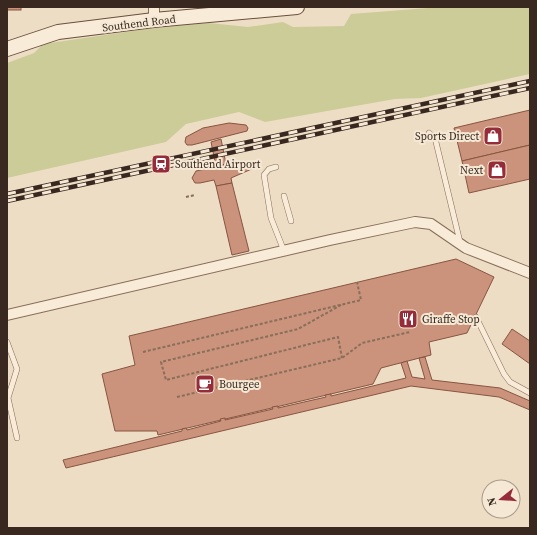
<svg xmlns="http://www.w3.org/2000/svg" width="537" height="535" font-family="'Source Serif 4',serif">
<rect width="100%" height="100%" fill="#eeddc5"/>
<!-- green -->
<path fill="#cc9" d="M441,7H530V74L421,98L395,99L265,122L239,112L186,124L166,142L7,178V63L34,53L43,44L146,29L209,23L248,27L283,22L293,27L344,26L351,14Z"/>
<!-- building -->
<g fill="#cb937b" stroke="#875541">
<rect x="7" y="7" width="14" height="3"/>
<path d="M530,110V145L462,161L454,128Z"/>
<path d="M229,123L246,125L248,128L247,131L192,145H187L185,142L186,137L203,128Z"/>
<path d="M221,139L226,164L216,166L211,142Z"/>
<path d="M530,145V179L469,193L462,161Z"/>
<path d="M242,161L254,163V168L231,178L232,183L216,186L214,180L200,183H195L192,178L196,171Z"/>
<path d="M232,183L249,251L232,255L216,186Z"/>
<path d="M456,259L494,277L467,333L429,342L431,355L381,368L373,384L158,435L157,431H115L102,374L135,365L129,336Z"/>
<path d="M512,329L530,341V364L502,344Z"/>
<path d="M425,357L432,380L500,388L530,401V410L499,397L411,386L66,468L63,460L182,431V429L186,428L187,430L221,421L220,419L225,418V420L273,409L272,407L278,406V408L326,397L325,395L331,394V396L406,378L401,363L407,361L412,377L425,379L419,358Z"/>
</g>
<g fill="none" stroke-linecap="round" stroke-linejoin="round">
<!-- lane casing -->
<g stroke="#886e5b" stroke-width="6">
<g id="lane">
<path d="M429,133L435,138L460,242"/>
<path d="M276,167L269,169L264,175L271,218L284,251"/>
<path d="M284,196L291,221"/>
<path d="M476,317L504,374L510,382L530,393"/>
<path d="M7,342L17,369L8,398L17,438"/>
</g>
</g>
<!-- street casing -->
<g stroke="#886e5b" stroke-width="12">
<g id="street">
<path d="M154,7V20"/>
<path d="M7,315L330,240L415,222L431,224L466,248L530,273"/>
</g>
</g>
<!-- secondary casing -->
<g stroke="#6a4f3e" stroke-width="16">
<path id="secondary" d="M7,49L58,32L154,20L297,7"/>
</g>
<!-- path -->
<g stroke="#886e5b" stroke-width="2" stroke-dasharray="3 2" stroke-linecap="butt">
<path d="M186,197L195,195"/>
<path d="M341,305L298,329L161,362L166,380L338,337L342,358"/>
<path d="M143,352L361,300L357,282"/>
<path d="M177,397L342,358L362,343L410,332"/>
</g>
<!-- lane -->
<use href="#lane" stroke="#f8ebd8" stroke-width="5"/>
<!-- street -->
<use href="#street" stroke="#f8ebd8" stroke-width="10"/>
<!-- secondary -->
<use href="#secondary" stroke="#f8ebd8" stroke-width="14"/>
<!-- rail casing -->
<g stroke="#38281f" stroke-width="4.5">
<g id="rail">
<path d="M7,194L530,81"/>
<path d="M7,201L530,88"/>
</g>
</g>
<!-- rail -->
<use href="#rail" stroke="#f5e8d4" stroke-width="3" stroke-dasharray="9" stroke-linecap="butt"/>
</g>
<!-- icons -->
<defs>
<g id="shop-square" transform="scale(1)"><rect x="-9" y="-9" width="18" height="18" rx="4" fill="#962c39" stroke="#f5e8d4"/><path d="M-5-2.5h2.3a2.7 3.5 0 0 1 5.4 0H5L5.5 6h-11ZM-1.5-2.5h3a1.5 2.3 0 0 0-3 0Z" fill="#fff"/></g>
<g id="station-square" transform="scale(1)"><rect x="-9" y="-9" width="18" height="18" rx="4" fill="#962c39" stroke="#f5e8d4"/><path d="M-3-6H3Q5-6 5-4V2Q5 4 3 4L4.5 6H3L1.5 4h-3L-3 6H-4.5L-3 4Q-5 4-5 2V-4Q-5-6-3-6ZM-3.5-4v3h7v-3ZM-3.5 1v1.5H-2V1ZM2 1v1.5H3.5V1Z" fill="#fff"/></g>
<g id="restaurant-square" transform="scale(1)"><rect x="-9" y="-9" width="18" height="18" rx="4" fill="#962c39" stroke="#f5e8d4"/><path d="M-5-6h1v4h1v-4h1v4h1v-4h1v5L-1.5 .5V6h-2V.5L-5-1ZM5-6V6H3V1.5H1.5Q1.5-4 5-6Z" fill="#fff"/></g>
<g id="cafe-square" transform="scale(1)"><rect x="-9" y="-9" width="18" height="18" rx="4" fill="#962c39" stroke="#f5e8d4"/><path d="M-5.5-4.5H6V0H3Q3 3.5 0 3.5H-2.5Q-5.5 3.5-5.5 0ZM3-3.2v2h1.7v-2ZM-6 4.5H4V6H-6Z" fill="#fff"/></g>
</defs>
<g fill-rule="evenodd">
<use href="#shop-square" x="493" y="136"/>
<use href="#station-square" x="161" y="164"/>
<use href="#shop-square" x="497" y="170"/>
<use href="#restaurant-square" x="408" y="319"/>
<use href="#cafe-square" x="205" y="384"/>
</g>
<g text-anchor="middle" stroke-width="4" stroke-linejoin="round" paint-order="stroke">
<!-- street labels -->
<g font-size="11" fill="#38281f" stroke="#f5e8d4">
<text transform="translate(139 23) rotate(-7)" y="4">Southend Road</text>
</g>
<!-- poi labels -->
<g font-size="11" fill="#38281f" stroke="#f5e8d4" text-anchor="start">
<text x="479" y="140" text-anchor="end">Sports Direct</text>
<text x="175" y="168">Southend Airport</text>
<text x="483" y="174" text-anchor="end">Next</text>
<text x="422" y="323">Giraffe Stop</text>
<text x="219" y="388">Bourgee</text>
</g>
</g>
<!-- border -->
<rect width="537" height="535" fill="none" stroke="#38281f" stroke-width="16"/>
<!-- north arrow -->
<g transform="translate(501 499) rotate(253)"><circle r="19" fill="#f5e8d4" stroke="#a99b8c"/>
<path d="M0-3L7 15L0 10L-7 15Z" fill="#962c39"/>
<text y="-6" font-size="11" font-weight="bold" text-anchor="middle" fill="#38281f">N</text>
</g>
</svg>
